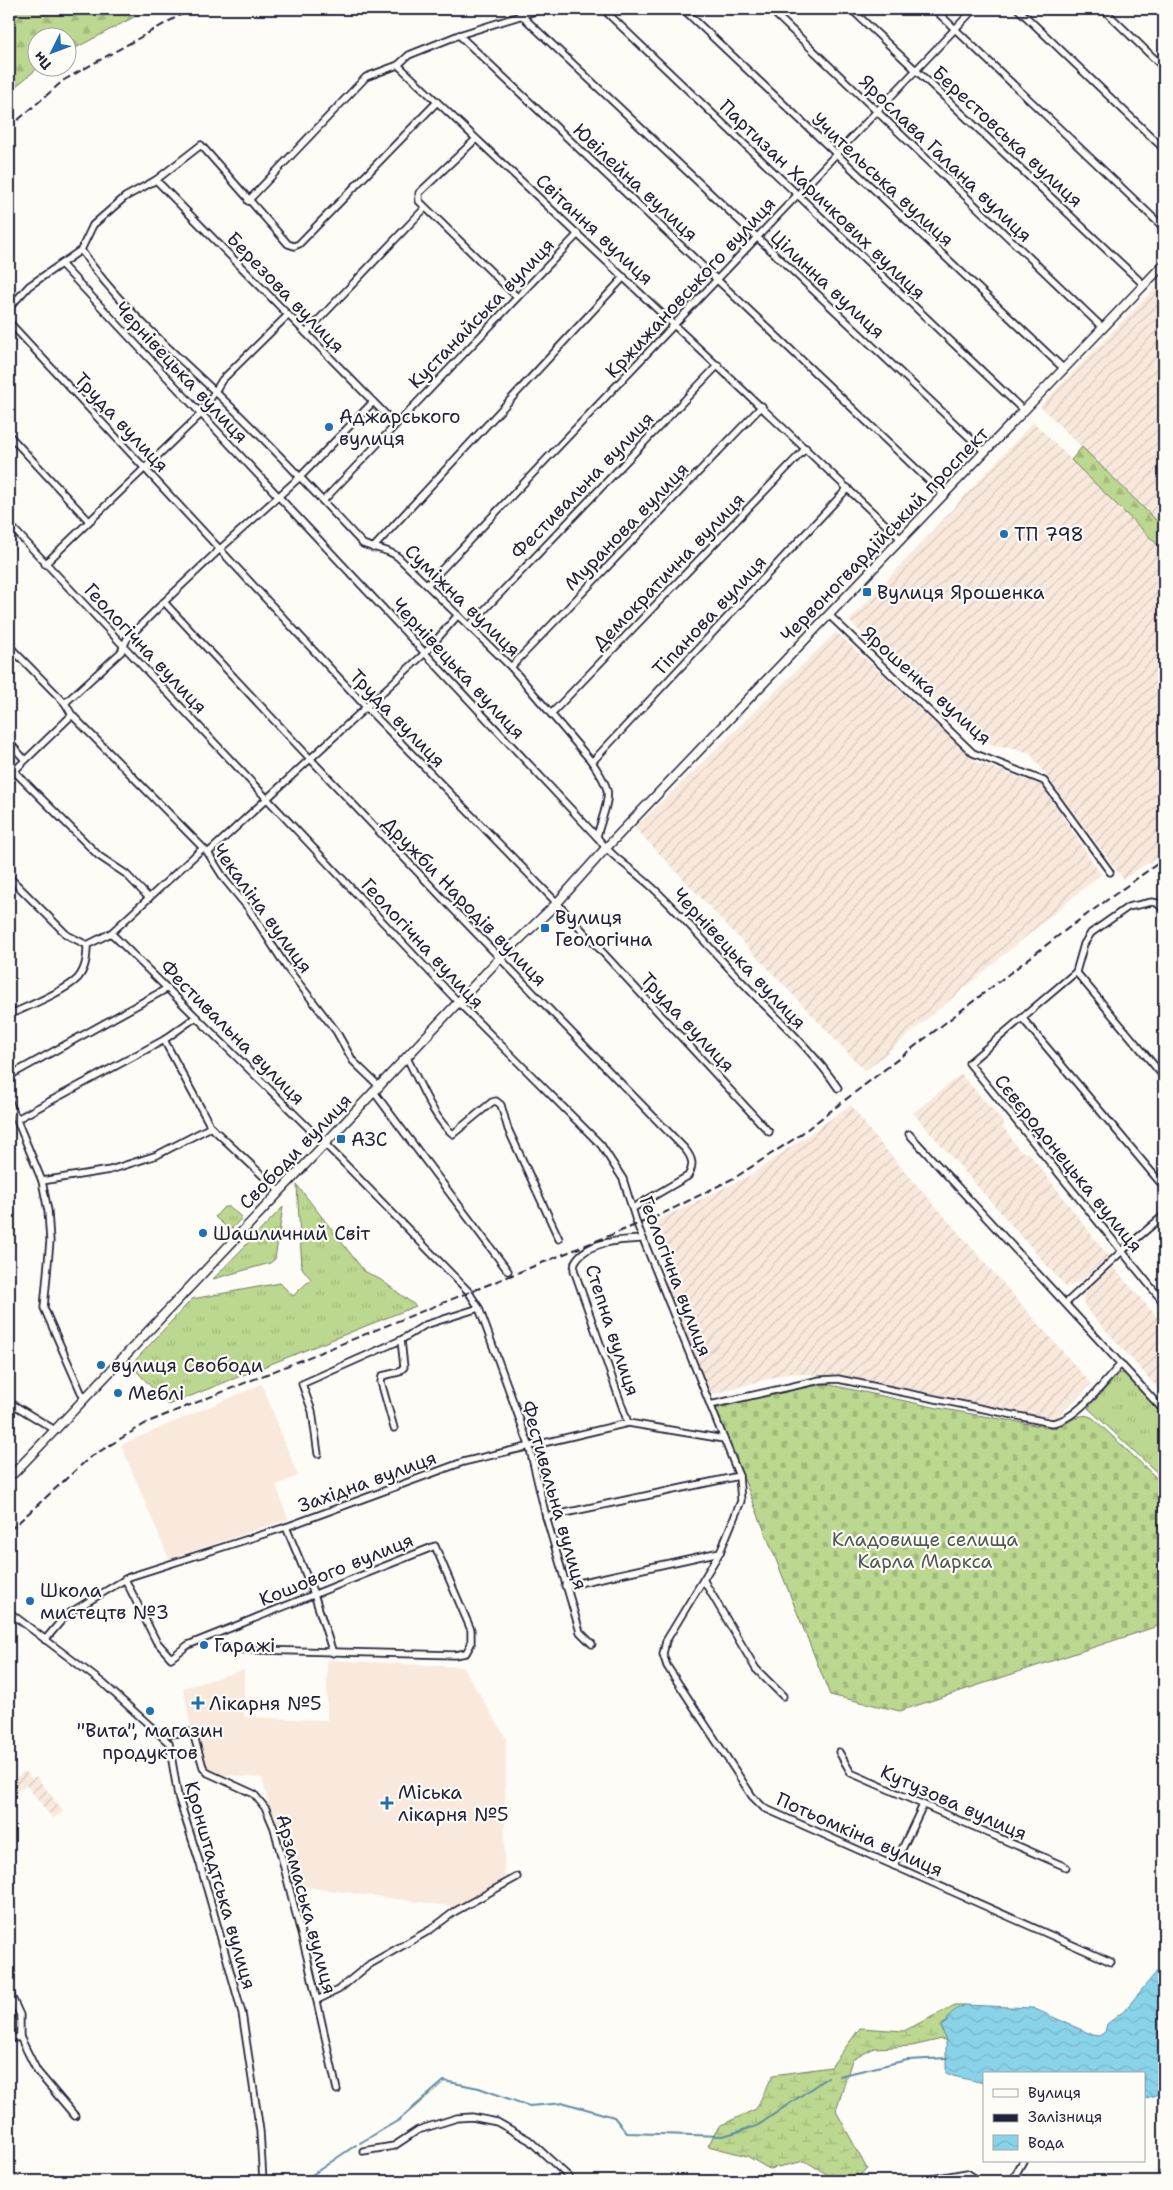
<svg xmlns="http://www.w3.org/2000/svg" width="1173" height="2190" font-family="'Shantell Sans',sans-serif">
<defs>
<pattern id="industrial-furrows" width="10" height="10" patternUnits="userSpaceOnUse" patternTransform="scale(1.25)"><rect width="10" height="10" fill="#f9e9dd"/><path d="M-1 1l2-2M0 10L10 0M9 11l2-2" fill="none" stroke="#d5c8bf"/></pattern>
<pattern id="grass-tufts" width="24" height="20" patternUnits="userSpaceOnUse" patternTransform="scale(1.25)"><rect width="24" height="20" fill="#bcd78f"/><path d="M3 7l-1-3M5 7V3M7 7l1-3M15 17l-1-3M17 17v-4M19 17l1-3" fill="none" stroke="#a1b87c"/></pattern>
<pattern id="forest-firs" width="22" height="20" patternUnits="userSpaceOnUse" patternTransform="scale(1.25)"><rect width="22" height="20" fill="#bcd78f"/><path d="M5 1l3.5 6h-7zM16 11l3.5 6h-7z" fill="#a1b87c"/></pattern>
<pattern id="wetland-marsh" width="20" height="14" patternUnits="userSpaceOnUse" patternTransform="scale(1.25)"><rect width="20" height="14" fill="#bcd78f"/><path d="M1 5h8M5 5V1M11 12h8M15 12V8" fill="none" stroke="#a1b87c"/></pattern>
<pattern id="cemetery-stones" width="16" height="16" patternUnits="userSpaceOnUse" patternTransform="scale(1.25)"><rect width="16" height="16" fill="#bcd78f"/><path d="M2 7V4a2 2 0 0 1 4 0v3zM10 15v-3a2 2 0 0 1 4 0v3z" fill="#a1b87c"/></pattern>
<pattern id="water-waves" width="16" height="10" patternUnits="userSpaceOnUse" patternTransform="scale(1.25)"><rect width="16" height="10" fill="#89d3e9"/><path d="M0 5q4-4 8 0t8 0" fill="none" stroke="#76b5c9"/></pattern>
</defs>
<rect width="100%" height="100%" fill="#fdfcf7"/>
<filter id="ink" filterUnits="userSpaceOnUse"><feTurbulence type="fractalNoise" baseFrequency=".02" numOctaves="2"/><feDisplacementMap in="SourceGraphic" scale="10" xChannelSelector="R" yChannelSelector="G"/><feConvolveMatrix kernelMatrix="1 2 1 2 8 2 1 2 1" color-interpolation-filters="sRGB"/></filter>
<g filter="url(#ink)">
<!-- built -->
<g fill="#f9e9dd">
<path d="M262,1384L298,1476L276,1485L288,1519L169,1559L121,1445Z"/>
<path d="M327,1660L463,1667L506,1738L504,1881L456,1907L298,1886L275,1829L262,1778L200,1773L183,1688L244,1670V1717L327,1720Z"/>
</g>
<!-- industrial -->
<g fill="url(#industrial-furrows)">
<path d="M1164,279V528L1040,406Z"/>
<path d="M1033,422L1164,551V853L1123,879L1029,752L977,741L849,621Z"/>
<path d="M836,632L977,762L1041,785L1101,874L865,1071L635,828Z"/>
<path d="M961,1074L1005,1124L1003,1127L1020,1151L1029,1153L1108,1256L1080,1281L1066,1287L913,1113Z"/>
<path d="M851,1105L873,1135L1091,1384L1056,1418L990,1408L851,1377L789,1373L711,1395L665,1282L679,1277L654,1222L749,1176Z"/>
<path d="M1113,1267L1164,1325V1395L1085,1307L1083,1299L1085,1291Z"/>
<path d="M25,1771L32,1779L36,1776L63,1811L53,1819L26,1785L16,1792L9,1783Z"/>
</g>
<!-- grass -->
<g fill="url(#grass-tufts)" stroke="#6f7c65">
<path d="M297,1185L364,1271L381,1280L416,1306L168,1405L131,1365L192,1299L280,1283L293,1296L311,1279L302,1268Z"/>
<path d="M224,1207H230L242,1218L230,1230L215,1217Z"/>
<path d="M283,1207L275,1259L270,1263L213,1279Z"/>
<path d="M1120,1373L1126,1374L1164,1416V1479L1088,1408Z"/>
</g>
<!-- forest -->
<g fill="url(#forest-firs)" stroke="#6f7c65">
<path d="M9,9H149L68,52V38H38V68L9,92Z"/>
<path d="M1082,447L1164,528V551L1071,460Z"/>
</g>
<!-- wetland -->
<path fill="url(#wetland-marsh)" stroke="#6f7c65" d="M955,2005H965C953,2010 952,2019 941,2026L946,2041L942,2039L912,2046L874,2048L852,2060L836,2111L867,2169L852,2181H838L805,2161L769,2169L747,2156L708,2146L719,2126L756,2109L773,2075L831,2067L860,2028L904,2031Z"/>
<!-- cemetery -->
<path fill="url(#cemetery-stones)" stroke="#6f7c65" d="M826,1384L938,1408L1052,1428C1068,1427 1078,1409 1093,1418L1164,1485V1624L900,1711L830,1695L716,1409L775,1393Z"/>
<!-- water -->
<path fill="url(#water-waves)" stroke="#608ca3" d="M1164,1963V2092L1144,2099V2074H984V2083L953,2076L946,2073V2041L941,2026L947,2022C949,2012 957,2009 965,2005L1033,2008L1093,2035L1099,2036L1105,2032L1107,2024L1124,2011Z"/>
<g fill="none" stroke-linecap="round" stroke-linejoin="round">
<!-- stream -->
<g stroke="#608ca3" stroke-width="2">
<path d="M839,2076L907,2060L948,2058"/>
<path d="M360,2143L399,2120L444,2081L479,2088L529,2106L565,2103L614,2117L627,2133L723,2136L757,2126L828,2077"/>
<path d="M303,2181L356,2145"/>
</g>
<!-- minor casing -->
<g stroke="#22223b" stroke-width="9">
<g id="minor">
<path d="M603,9L1024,411"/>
<path d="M683,9L1064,369"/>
<path d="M770,9L1103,328"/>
<path d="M851,9L1144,285"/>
<path d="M934,9L1164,228"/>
<path d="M1018,9L1164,149"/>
<path d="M1103,9L1164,68"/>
<path d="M520,14L985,452"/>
<path d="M459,35L944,495"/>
<path d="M398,65L901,539"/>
<path d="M476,139L419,193V201L517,297"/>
<path d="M156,180L395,424"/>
<path d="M248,201L366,77L398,65L409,55L459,35L542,9"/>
<path d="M81,250C120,308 175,353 225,401C273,447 318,496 363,544C375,549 388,549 398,557L511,667L592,762C597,770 605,780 607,790C610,802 599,825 597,837"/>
<path d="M61,264L597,837C612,858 634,870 653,888C685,918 713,952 744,984C776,1018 812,1049 838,1088"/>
<path d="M9,308L29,286L81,250L93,225L125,197L156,180L201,145L288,244L294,246L299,244L437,102"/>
<path d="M9,322L366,707L557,903L769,1132"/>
<path d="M306,333L425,208"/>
<path d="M9,435L89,521"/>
<path d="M323,501L578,234"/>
<path d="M9,524L459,1003L601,1145L623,1179L637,1224L739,1476L741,1501L720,1552L666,1641L663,1654L667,1666L752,1796L764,1808L1111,1962"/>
<path d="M373,548L624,277"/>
<path d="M45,564L201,414L222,380L288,315"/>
<path d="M427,585L974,9"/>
<path d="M164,602C335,787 509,969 685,1149C693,1159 694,1165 688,1176L633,1208"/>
<path d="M829,615L973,753L1044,781L1110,872"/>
<path d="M469,626L718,365"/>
<path d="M9,646L65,703L72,715L208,853L225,880L249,909L287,968L336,1031L353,1061L380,1087"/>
<path d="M511,667L762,406"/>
<path d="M65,703L121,652L127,639L164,602L220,549L300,477L373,402"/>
<path d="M551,714L806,448"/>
<path d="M9,742L25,760"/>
<path d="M592,762L848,488"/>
<path d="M14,771L99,856L126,874L149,898"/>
<path d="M9,776L72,715"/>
<path d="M208,853L425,653L458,615"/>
<path d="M9,877L67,935L87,945"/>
<path d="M1164,910L1157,903L1152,902L1128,907L1091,933L1084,944L1076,972L969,1063L1164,1303"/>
<path d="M111,933L341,1160L468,1291L479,1308L529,1445L546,1517L580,1632L592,1644"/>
<path d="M1076,972L1164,1077"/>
<path d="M9,1015C26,1007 66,991 78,978C86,968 87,957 87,945L111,933L202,849"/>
<path d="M1023,1019L1164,1187"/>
<path d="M164,1040L211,1127L279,1191"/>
<path d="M407,1058C418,1079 434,1120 453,1134L492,1102L496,1101L501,1105L508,1129L559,1239"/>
<path d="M9,1076L168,988"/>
<path d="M374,1092L508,1271"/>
<path d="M9,1101L42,1181L48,1211L50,1241L44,1308L84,1399"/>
<path d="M17,1119L164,1040L196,1017"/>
<path d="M909,1134L1164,1411"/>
<path d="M42,1181L110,1170L157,1155L211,1127"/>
<path d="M1066,1303L1121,1252L1164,1215"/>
<path d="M9,1402L55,1430"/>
<path d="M710,1405L820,1380L838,1379L1052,1423C1077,1420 1104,1382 1121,1364"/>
<path d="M628,1423L574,1270L575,1262C587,1241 621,1240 643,1239"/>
<path d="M394,1428L381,1382L382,1376L399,1372L404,1367L401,1340"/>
<path d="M318,1454L312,1411L302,1384L401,1340L425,1325L479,1308"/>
<path d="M546,1517L739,1476"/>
<path d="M286,1527L314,1594L333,1653"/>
<path d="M125,1579L156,1641L171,1658L188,1645L435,1546L471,1630V1644L466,1653L455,1655L221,1649"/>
<path d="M704,1581L756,1669L783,1696"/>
<path d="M565,1586L720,1552"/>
<path d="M9,1612L104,1684L169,1743L178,1796L200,1864L242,2013L260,2131L263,2181"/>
<path d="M45,1640L66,1615L129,1577L286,1527L463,1462L628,1423L724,1439"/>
<path d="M162,1735L188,1732L193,1733L203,1767L208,1773L254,1794L266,1809L274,1828L307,1957L337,2090"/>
<path d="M839,1752L851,1773L1066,1867"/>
<path d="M894,1866L923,1805"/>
<path d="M9,1991L20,2015V2037L37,2071L75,2116"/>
<path d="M317,2000L338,1990L370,1964L430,1930L454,1912L517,1877"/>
<path d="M9,2039L20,2037"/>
<path d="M363,2151L394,2146L418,2130L457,2118L472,2117L497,2122L529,2140L569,2177L570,2181"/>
<path d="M921,2181L967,2173L979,2181"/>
<path d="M1012,2181L1023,2161"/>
</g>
</g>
<!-- secondary casing -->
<g stroke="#22223b" stroke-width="11">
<path id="secondary" d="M9,1475L14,1473L55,1430L499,959L557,903L605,849L1164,264"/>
</g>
<!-- minor -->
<use href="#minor" stroke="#fdfcf7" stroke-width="5.5"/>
<!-- secondary -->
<use href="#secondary" stroke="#fdfcf7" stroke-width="8"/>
<!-- rail -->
<g stroke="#22223b" stroke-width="2" stroke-dasharray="8 4" stroke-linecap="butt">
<path d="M9,128L64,80L191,9"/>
<path d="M9,1531L89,1458L148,1422L658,1216L736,1177L797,1137L1071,926L1164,859"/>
</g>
</g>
</g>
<!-- markers -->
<g fill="#1f6fb2" stroke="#fdfcf7" stroke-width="2">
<circle cx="329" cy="427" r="5"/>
<circle cx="1004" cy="534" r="5"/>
<rect x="862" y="587" width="10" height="10" rx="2.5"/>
<rect x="540" y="923" width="10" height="10" rx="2.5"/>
<rect x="336" y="1134" width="10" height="10" rx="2.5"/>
<circle cx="203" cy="1233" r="5"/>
<circle cx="101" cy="1365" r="5"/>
<circle cx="118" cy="1393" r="5"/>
<circle cx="30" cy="1601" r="5"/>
<circle cx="204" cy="1645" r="5"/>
<path d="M195.5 1695.5h5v5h5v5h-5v5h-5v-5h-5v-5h5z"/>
<circle cx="150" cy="1711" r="5"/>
<path d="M384.5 1795.5h5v5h5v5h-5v5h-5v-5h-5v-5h5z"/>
</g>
<g text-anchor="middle" stroke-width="4.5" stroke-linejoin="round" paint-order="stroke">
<!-- street labels -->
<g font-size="19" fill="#22223b" stroke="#fdfcf7">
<text transform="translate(1008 136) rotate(43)" y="7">Берестовська вулиця</text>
<text transform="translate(946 158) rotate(44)" y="7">Ярослава Галана вулиця</text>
<text transform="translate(883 179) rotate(43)" y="7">Учительська вулиця</text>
<text transform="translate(636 182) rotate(43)" y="7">Ювілейна вулиця</text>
<text transform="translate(823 199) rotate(44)" y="7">Партизан Харичкових вулиця</text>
<text transform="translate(595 229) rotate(43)" y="7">Світання вулиця</text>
<text transform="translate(828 284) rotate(43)" y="7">Цілинна вулиця</text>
<text transform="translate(690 287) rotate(-47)" y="7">Кржижановського вулиця</text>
<text transform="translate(286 292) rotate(46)" y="7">Березова вулиця</text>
<text transform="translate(481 313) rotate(-46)" y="7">Кустанайська вулиця</text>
<text transform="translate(182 372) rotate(47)" y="7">Чернівецька вулиця</text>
<text transform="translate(122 422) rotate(47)" y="7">Труда вулиця</text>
<text transform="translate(582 485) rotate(-46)" y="7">Фестивальна вулиця</text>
<text transform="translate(626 526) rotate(-46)" y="7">Муранова вулиця</text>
<text transform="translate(884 534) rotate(-46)" y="7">Червоногвардійський проспект</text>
<text transform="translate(668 571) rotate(-46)" y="7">Демократична вулиця</text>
<text transform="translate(463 600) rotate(44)" y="7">Суміжна вулиця</text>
<text transform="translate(709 615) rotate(-47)" y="7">Тіпанова вулиця</text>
<text transform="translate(146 648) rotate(47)" y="7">Геологічна вулиця</text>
<text transform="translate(459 668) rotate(47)" y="7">Чернівецька вулиця</text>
<text transform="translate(927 685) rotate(42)" y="7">Ярошенка вулиця</text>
<text transform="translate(398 718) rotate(46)" y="7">Труда вулиця</text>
<text transform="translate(465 901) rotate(46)" y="7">Дружби Народів вулиця</text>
<text transform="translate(263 908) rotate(54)" y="7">Чекаліна вулиця</text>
<text transform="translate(423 943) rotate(47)" y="7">Геологічна вулиця</text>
<text transform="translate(740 958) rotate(47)" y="7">Чернівецька вулиця</text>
<text transform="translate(688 1022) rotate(47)" y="7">Труда вулиця</text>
<text transform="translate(233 1032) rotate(45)" y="7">Фестивальна вулиця</text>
<text transform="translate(295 1151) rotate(-46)" y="7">Свободи вулиця</text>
<text transform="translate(1069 1163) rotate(51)" y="7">Сєвєродонецька вулиця</text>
<text transform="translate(676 1276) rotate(69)" y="7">Геологічна вулиця</text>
<text transform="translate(613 1330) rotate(72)" y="7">Степна вулиця</text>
<text transform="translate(367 1481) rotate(-20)" y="7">Західна вулиця</text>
<text transform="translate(555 1495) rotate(74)" y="7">Фестивальна вулиця</text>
<text transform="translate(336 1569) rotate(-22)" y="7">Кошового вулиця</text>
<text transform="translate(954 1802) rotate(24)" y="7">Кутузова вулиця</text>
<text transform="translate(860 1834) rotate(24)" y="7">Потьомкіна вулиця</text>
<text transform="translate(221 1885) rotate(74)" y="7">Кронштадтська вулиця</text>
<text transform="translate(307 1904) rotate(75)" y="7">Арзамаська вулиця</text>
</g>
<!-- poi labels -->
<g font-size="19" fill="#22223b" stroke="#fdfcf7" text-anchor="start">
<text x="339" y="423">Аджарського<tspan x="339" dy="22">вулиця</tspan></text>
<text x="1014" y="541">ТП 798</text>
<text x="877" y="599">Вулиця Ярошенка</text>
<text x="555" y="924">Вулиця<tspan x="555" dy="22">Геологічна</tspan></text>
<text x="351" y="1146">АЗС</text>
<text x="213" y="1240">Шашличний Світ</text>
<text x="111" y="1372">вулиця Свободи</text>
<text x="128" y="1400">Меблі</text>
<text x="40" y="1597">Школа<tspan x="40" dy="22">мистецтв №3</tspan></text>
<text x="214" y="1652">Гаражі</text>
<text x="209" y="1710">Лікарня №5</text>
<text x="150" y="1737" text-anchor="middle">"Вита", магазин<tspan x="150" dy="22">продуктов</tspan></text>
<text x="398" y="1799">Міська<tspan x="398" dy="22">лікарня №5</tspan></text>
</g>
<!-- park labels -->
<g font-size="19" fill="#505854" stroke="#fdfcf7">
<text x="925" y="1546">Кладовище селища<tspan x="925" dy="22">Карла Маркса</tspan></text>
</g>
</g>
<!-- margin -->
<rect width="1173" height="2190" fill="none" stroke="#fdfcf7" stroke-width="30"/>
<rect x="15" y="15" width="1143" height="2160" fill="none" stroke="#22223b" stroke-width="2" filter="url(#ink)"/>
<!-- legend -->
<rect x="983" y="2072" width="162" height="90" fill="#fdfcf7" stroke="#a5a5ac"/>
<rect x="993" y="2089" width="25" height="8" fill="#fdfcf7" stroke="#a5a5ac"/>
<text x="1028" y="2098" font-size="15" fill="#22223b">Вулиця</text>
<rect x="993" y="2114" width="25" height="8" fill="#22223b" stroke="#a5a5ac"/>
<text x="1028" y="2122" font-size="15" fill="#22223b">Залізниця</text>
<rect x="993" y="2135" width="25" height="15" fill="url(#water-waves)" stroke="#a5a5ac"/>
<text x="1028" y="2148" font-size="15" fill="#22223b">Вода</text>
<!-- north arrow -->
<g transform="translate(52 52) rotate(228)"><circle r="24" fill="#fdfcf7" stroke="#a5a5ac"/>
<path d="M0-4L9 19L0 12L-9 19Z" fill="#1f6fb2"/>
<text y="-8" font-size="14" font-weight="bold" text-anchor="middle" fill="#22223b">Пн</text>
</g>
</svg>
